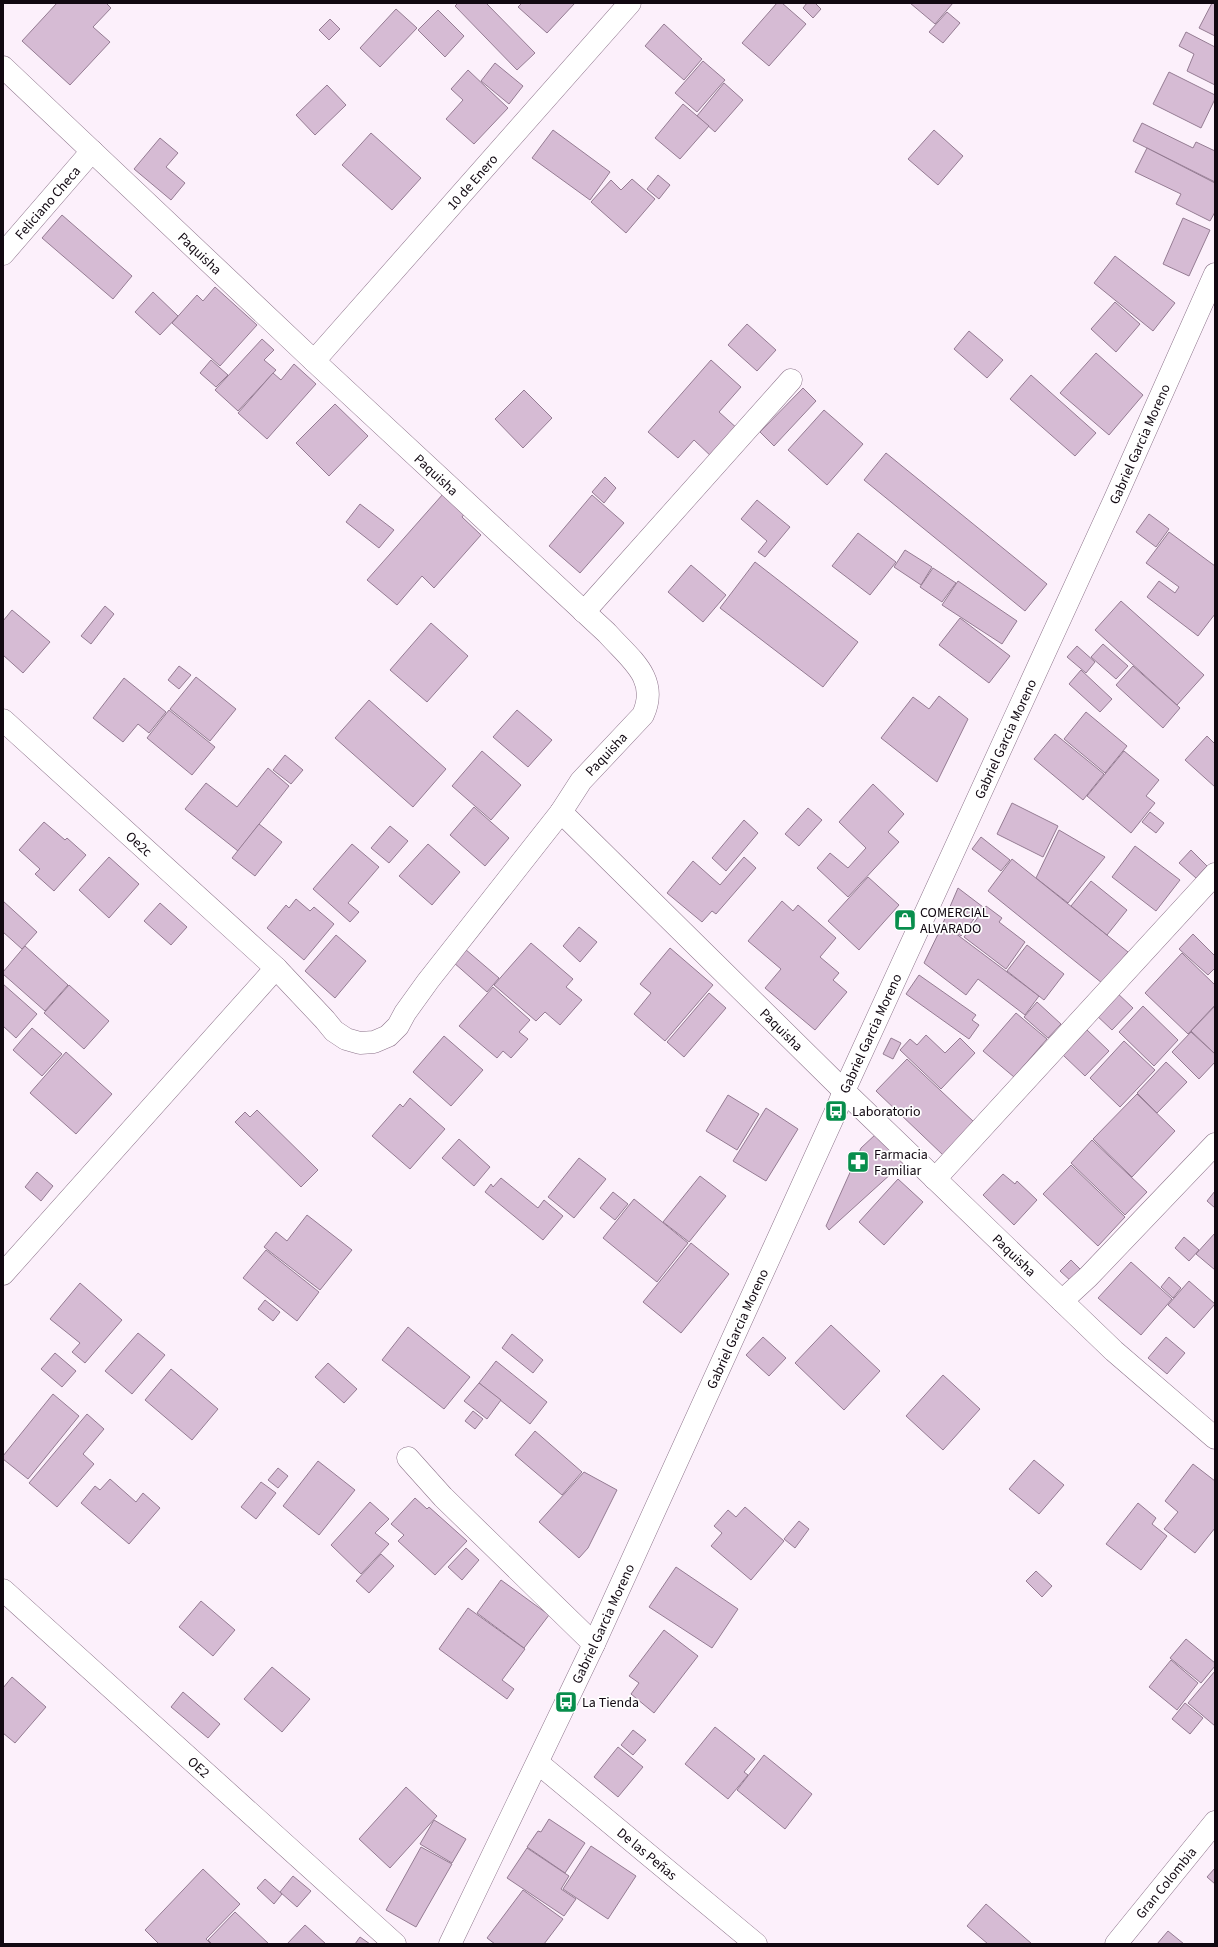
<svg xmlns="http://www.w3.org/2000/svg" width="1218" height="1947" font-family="'Source Sans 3',sans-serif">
<rect width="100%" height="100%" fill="#fcf0fb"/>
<!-- building -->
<g fill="#d6bbd4" stroke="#957c93">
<path d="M57,3H106L111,8L93,27L110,42L70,85L22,41Z"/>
<path d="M458,3H486L535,53L517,70L455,6Z"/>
<path d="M522,3H575L547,33L518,7Z"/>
<path d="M777,3H782L806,24L769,66L742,43Z"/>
<path d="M807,3H815L821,9L813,18L803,8Z"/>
<path d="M910,3H953L935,24Z"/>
<path d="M1212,3H1215V36L1199,28Z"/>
<path d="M396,9L417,28L380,67L360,48Z"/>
<path d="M438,10L464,36L445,57L418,30Z"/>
<path d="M947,12L960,23L943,43L929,32Z"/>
<path d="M330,19L340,29L329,40L319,30Z"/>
<path d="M664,24L702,59L684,80L645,46Z"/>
<path d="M1186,32L1215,47V85L1187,71L1194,54L1179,46Z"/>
<path d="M703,61L725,80L697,112L675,93Z"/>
<path d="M495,63L523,86L509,104L481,81Z"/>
<path d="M468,70L508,108L474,144L446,119L463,100L451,89Z"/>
<path d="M1169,72L1215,95V99L1201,128L1153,104Z"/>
<path d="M724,83L743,100L715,132L697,116Z"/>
<path d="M327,85L346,105L315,135L296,115Z"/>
<path d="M683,104L709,126L680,159L655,138Z"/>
<path d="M1142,123L1193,148L1196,142L1215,151V182L1133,141Z"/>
<path d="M553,130L610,172L590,200L532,158Z"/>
<path d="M934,130L963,156L938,185L908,159Z"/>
<path d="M371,133L421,178L392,210L342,165Z"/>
<path d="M160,138L178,153L166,167L185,183L171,200L134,169Z"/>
<path d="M1147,148L1215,183V212L1210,221L1176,204L1181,194L1135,172Z"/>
<path d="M658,175L670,185L659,199L647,189Z"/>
<path d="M632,179L655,199L626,233L591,202L611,180L621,190Z"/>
<path d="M62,215L132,276L113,299L42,238Z"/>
<path d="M1183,218L1210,230L1189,276L1163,264Z"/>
<path d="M1115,256L1175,303L1153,331L1094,283Z"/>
<path d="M215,287L257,325L220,366L172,323L197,295L203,301Z"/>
<path d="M153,292L178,316L160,335L135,312Z"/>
<path d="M1115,302L1140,324L1116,352L1091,329Z"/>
<path d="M747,324L776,350L757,371L728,345Z"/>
<path d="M969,331L1003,360L987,378L954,349Z"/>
<path d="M262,339L274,350L264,360L276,370L238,411L215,390Z"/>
<path d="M1096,353L1143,395L1109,435L1060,393Z"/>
<path d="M211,360L228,375L216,387L200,373Z"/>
<path d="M711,360L741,387L719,412L739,430L714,459L694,440L678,458L648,432Z"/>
<path d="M294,364L316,384L267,439L238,413L273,373L281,380Z"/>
<path d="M1031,375L1096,433L1075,456L1010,399Z"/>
<path d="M803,388L816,401L774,446L760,432Z"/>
<path d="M524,390L552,418L523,448L495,419Z"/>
<path d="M335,404L368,436L329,476L296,443Z"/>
<path d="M824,410L863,444L827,485L788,450Z"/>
<path d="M886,453L1047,584L1025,611L864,480Z"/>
<path d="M605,477L616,488L604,503L592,492Z"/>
<path d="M443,494L465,513L462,517L481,535L434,588L422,576L397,605L367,580Z"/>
<path d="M592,495L624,523L580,573L549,546Z"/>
<path d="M757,500L790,527L765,557L758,552L767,541L741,519Z"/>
<path d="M360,504L394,530L379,548L346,522Z"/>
<path d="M1149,514L1169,529L1156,547L1136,532Z"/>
<path d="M1169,532L1215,566V614L1198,636L1147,597L1159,581L1175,593L1179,587L1146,563Z"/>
<path d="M858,533L896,562L870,595L832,566Z"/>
<path d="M905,550L932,567L921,585L894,567Z"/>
<path d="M755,562L858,642L823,687L720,608Z"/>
<path d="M691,565L726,595L703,622L668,592Z"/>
<path d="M933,568L956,583L942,602L920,587Z"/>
<path d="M958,581L1017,621L1002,644L942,605Z"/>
<path d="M1121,601L1204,675L1177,705L1095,630Z"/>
<path d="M105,606L114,614L91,644L81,636Z"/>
<path d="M12,610L50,642L23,673L3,655V621Z"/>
<path d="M960,618L1010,656L989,683L939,645Z"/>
<path d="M431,623L468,656L427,702L390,670Z"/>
<path d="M1103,644L1128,666L1116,679L1091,657Z"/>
<path d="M1077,646L1095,662L1086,673L1067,657Z"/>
<path d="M179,666L191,675L179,689L168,680Z"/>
<path d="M1133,666L1180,708L1163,728L1116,685Z"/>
<path d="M1081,670L1112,699L1100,712L1069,684Z"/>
<path d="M196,677L236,709L210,741L170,709Z"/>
<path d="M124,678L166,712L149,733L138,724L123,742L93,718Z"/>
<path d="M939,696L968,719L937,782L881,738L913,697L929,709Z"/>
<path d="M369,700L446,769L413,807L335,738Z"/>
<path d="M169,710L215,747L192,775L147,738Z"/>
<path d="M517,710L552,740L528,767L493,737Z"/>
<path d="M1086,712L1127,746L1105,773L1064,739Z"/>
<path d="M1055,734L1104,774L1083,800L1034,759Z"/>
<path d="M1207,736L1215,744V787L1185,760Z"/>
<path d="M482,751L521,785L491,820L452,786Z"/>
<path d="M1124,751L1159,780L1146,796L1155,803L1131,833L1087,796Z"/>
<path d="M285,755L303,770L291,784L273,770Z"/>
<path d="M268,768L289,786L238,851L185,809L206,783L237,807Z"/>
<path d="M873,784L904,814L888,832L899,842L848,897L817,868L830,853L848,868L866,848L839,822Z"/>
<path d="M1012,803L1058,826L1043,857L997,834Z"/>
<path d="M474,807L509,838L485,866L450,835Z"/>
<path d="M808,808L822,820L799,846L785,834Z"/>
<path d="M1150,812L1164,823L1156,833L1142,822Z"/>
<path d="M744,820L758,833L726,871L712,858Z"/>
<path d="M44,822L65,840L67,838L86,855L54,891L35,874L40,869L19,850Z"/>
<path d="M259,824L282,842L255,876L232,858Z"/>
<path d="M390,826L408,841L389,863L371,848Z"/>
<path d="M1059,830L1105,857L1068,903L1036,878Z"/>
<path d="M981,837L1010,860L1001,871L972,849Z"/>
<path d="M352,844L379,867L348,903L359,912L350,922L313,889Z"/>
<path d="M428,844L460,872L432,905L399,876Z"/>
<path d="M1135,846L1180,880L1156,911L1112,877Z"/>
<path d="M1191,850L1207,866L1196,878L1179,863Z"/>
<path d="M109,857L139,884L109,918L79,890Z"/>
<path d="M744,857L756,868L716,914L712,911L702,922L667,893L693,861L720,885Z"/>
<path d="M1012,859L1128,952L1102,983L988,891Z"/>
<path d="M868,877L899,905L859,950L828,921Z"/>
<path d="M1091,881L1127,910L1107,935L1071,906Z"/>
<path d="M958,888L983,907L961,936L943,923Z"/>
<path d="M296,899L310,911L314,907L334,924L304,960L267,928L286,905L289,908Z"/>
<path d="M3,901L37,932L22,949L3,932Z"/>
<path d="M782,901L793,911L798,905L836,938L820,957L839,973L833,980L847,992L815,1030L765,988L781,969L748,941Z"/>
<path d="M160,903L187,927L171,945L144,921Z"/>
<path d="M986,906L1002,918L999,922L1025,942L1006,969L964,937Z"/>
<path d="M943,924L1039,996L1025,1015L978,979L966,995L924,963Z"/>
<path d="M579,927L597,942L580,962L563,946Z"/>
<path d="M1193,934L1215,956V968L1208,975L1179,949Z"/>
<path d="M336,935L366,961L335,998L305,971Z"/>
<path d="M531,943L573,979L566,987L582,1000L560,1025L545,1012L536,1021L494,985Z"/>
<path d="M1027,945L1064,974L1044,1000L1007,971Z"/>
<path d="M25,946L68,985L45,1011L3,974V972Z"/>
<path d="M670,948L713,985L665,1041L634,1014L651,993L640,984Z"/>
<path d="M465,949L499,978L487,992L453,962Z"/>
<path d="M1182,953L1215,985V1005L1188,1034L1145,993Z"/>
<path d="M919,975L976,1015L972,1020L979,1025L969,1039L906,994Z"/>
<path d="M3,984L37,1014L16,1038L3,1026Z"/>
<path d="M69,985L109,1021L84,1049L44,1013Z"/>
<path d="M493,987L530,1020L519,1032L528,1039L511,1058L503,1051L497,1058L459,1026Z"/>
<path d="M1115,991L1133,1008L1112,1030L1094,1013Z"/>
<path d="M709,993L726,1008L684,1057L667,1042Z"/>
<path d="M1037,1002L1061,1024L1048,1038L1024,1017Z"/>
<path d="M1143,1006L1178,1040L1154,1066L1119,1032Z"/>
<path d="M1215,1006V1054L1191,1031Z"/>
<path d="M1016,1013L1047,1039L1014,1077L983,1051Z"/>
<path d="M32,1028L62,1054L42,1076L13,1050Z"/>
<path d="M1087,1030L1109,1051L1085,1076L1063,1055Z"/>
<path d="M1191,1032L1215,1054V1062L1199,1079L1172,1052Z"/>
<path d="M926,1035L945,1053L960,1038L975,1053L941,1089L900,1050L910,1039L917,1045Z"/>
<path d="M444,1036L483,1070L451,1106L413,1072Z"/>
<path d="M891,1038L901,1043L893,1059L883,1054Z"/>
<path d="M1124,1041L1155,1070L1120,1107L1090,1078Z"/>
<path d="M66,1052L112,1094L76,1134L30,1093Z"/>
<path d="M907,1059L974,1122L943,1155L876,1091Z"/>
<path d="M1166,1062L1187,1082L1157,1113L1137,1093Z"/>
<path d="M1137,1094L1175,1131L1132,1177L1093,1139Z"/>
<path d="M728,1095L759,1114L737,1150L706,1131Z"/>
<path d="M410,1098L445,1129L410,1169L372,1136L400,1104L403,1107Z"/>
<path d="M766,1108L798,1129L766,1181L733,1161Z"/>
<path d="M257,1110L318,1170L301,1187L235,1122L245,1112L250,1117Z"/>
<path d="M876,1134L903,1163L829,1230L826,1226L861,1148Z"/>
<path d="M459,1139L490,1167L474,1186L442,1158Z"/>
<path d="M1092,1140L1147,1192L1125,1215L1071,1163Z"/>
<path d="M579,1158L606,1179L574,1218L548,1197Z"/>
<path d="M1071,1165L1125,1217L1098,1246L1043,1194Z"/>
<path d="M37,1172L53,1186L41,1201L25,1187Z"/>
<path d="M1003,1174L1015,1184L1017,1181L1037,1200L1014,1225L983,1195Z"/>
<path d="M700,1176L726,1196L689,1242L663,1222Z"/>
<path d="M501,1178L538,1208L544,1200L563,1216L543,1240L485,1192L491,1184L493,1187Z"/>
<path d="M898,1179L923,1202L884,1245L859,1222Z"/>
<path d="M1215,1191V1208L1207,1201Z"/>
<path d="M613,1192L628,1204L615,1220L600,1208Z"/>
<path d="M634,1199L688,1243L657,1282L603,1238Z"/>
<path d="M307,1215L352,1250L320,1290L264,1247L276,1232L287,1241Z"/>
<path d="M1215,1233V1270L1196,1254Z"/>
<path d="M1184,1237L1199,1250L1189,1261L1175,1248Z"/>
<path d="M691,1243L729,1274L681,1333L643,1302Z"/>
<path d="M266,1250L319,1292L297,1321L243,1278Z"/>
<path d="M1071,1260L1082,1271L1072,1282L1060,1271Z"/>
<path d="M1131,1262L1172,1299L1141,1335L1098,1298Z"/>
<path d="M1169,1277L1181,1288L1173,1298L1161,1287Z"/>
<path d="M1189,1281L1215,1304L1194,1328L1168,1305Z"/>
<path d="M80,1283L122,1320L85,1363L72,1352L80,1343L50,1319Z"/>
<path d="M265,1300L280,1312L273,1321L258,1309Z"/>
<path d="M831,1325L880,1371L844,1410L795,1363Z"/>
<path d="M408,1327L470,1377L444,1409L382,1360Z"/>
<path d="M138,1333L165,1355L132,1394L105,1371Z"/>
<path d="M512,1334L543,1360L533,1373L502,1348Z"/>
<path d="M763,1337L786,1358L769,1376L746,1355Z"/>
<path d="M1166,1337L1185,1353L1167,1374L1148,1358Z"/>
<path d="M55,1353L76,1371L62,1387L41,1369Z"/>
<path d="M496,1361L547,1402L530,1424L479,1383Z"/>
<path d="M328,1363L357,1389L344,1403L315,1377Z"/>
<path d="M171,1369L218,1409L192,1440L145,1400Z"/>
<path d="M943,1375L980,1409L943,1450L906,1416Z"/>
<path d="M479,1383L501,1400L487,1419L464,1401Z"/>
<path d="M53,1394L79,1416L28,1479L3,1459V1456Z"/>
<path d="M473,1411L483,1419L475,1429L465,1421Z"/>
<path d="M87,1414L104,1429L83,1454L94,1464L57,1507L29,1483Z"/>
<path d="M535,1431L582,1472L562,1495L515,1455Z"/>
<path d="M1034,1460L1064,1485L1039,1514L1009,1489Z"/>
<path d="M318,1461L355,1490L319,1535L283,1506Z"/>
<path d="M1193,1464L1215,1481V1528L1195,1553L1164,1529L1178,1512L1165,1501Z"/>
<path d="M278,1468L288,1476L278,1488L268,1480Z"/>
<path d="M584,1472L617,1490L588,1548L579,1558L539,1522Z"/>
<path d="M110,1479L136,1502L143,1493L160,1508L129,1544L81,1503L95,1486L100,1490Z"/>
<path d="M261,1482L276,1493L256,1519L241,1507Z"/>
<path d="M415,1498L427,1509L429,1507L467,1541L435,1575L398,1541L404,1535L391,1524Z"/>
<path d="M370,1502L389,1519L375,1533L389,1544L361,1574L331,1545Z"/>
<path d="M1138,1503L1156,1518L1152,1524L1167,1536L1141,1570L1106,1544Z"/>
<path d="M745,1507L784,1541L751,1580L711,1546L722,1533L714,1526L728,1510L736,1517Z"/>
<path d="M799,1521L809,1529L795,1548L784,1539Z"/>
<path d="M466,1548L479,1560L462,1580L448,1567Z"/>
<path d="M381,1554L394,1566L369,1593L356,1581Z"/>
<path d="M676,1567L738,1609L712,1648L649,1607Z"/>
<path d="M1036,1571L1052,1586L1042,1597L1026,1581Z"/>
<path d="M501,1580L549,1615L524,1648L477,1613Z"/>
<path d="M201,1601L235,1630L213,1656L179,1627Z"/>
<path d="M468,1608L525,1649L502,1680L514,1689L507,1699L439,1649Z"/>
<path d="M664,1630L698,1656L654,1713L631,1694L639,1683L629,1676Z"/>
<path d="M1186,1639L1215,1663V1666L1201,1683L1170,1658Z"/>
<path d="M1171,1660L1198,1683L1177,1710L1149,1687Z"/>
<path d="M272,1667L310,1699L282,1732L244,1699Z"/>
<path d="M1215,1671V1726L1188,1703Z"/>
<path d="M12,1677L46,1707L15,1743L3,1733V1688Z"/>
<path d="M183,1692L220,1724L208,1738L171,1707Z"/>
<path d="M1185,1703L1203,1718L1190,1734L1172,1719Z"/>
<path d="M715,1727L755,1759L744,1772L748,1775L728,1799L685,1764Z"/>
<path d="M633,1730L646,1740L633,1755L621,1745Z"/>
<path d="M618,1747L643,1767L618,1797L594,1777Z"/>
<path d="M764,1755L812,1794L785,1829L737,1790Z"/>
<path d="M406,1787L437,1816L390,1868L359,1839Z"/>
<path d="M549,1819L585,1843L565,1873L527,1847L538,1831L541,1832Z"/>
<path d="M434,1820L466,1839L452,1863L420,1844Z"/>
<path d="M591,1846L636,1876L608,1919L563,1889Z"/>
<path d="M421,1847L452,1864L416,1927L386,1910Z"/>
<path d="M527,1848L569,1876L561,1889L576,1899L564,1916L507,1878Z"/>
<path d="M1215,1868V1884L1207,1877Z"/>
<path d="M203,1869L240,1904L206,1939L211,1944H159L145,1930Z"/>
<path d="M293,1876L311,1891L297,1907L280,1892Z"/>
<path d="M265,1879L282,1894L274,1904L257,1888Z"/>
<path d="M523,1890L563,1919L544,1944H495L487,1938Z"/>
<path d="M986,1904L1032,1944H988L967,1926Z"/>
<path d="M235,1912L269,1944H212L208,1940Z"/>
<path d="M305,1925L326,1944H287Z"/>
<path d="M1168,1931L1184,1944H1157Z"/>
<path d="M360,1937L370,1944H355Z"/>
</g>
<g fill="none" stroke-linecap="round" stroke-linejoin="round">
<!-- street casing -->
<g stroke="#8d748b" stroke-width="23">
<g id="street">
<path id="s1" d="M3,67L314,361L607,633C629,658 660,678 643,715L581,781L561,812L844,1091L1062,1301L1114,1351L1215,1438"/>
<path id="s2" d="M3,254L92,151"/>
<path id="s3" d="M314,361L630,3"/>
<path d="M584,612L791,380"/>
<path id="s4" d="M3,720L276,968"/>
<path d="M935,1179L1215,874"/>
<path d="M3,1274L276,968L325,1020L334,1031L346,1039L360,1043L374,1042L388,1036L398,1026L405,1013L428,981L561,812"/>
<path d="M1062,1301L1088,1277L1215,1144"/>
<path d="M408,1458L443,1497L594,1644"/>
<path id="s5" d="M3,1590L395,1944"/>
<path id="s6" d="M538,1763L756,1944"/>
<path id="s7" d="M1116,1944L1215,1822"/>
</g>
</g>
<!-- secondary casing -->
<g stroke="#8d748b" stroke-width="23">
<g id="secondary">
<path id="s8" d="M450,1944L594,1644L836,1111L844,1091L1114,501L1215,274"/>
</g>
</g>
<!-- street -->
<use href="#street" stroke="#fff" stroke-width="22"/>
<!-- secondary -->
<use href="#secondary" stroke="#fff" stroke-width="22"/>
</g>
<!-- icons -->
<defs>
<g id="shop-square" transform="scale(1.15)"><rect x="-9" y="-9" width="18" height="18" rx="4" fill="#088e4c" stroke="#fff"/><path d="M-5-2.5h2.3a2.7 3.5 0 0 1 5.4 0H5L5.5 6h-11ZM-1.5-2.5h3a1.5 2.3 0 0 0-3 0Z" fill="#fff"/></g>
<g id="bus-square" transform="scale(1.15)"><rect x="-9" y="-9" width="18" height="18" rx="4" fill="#088e4c" stroke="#fff"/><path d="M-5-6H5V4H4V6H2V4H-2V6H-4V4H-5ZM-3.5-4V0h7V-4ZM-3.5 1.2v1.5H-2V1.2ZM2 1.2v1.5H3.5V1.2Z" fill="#fff"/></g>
<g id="pharmacy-square" transform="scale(1.15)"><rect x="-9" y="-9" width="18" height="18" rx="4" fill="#088e4c" stroke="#fff"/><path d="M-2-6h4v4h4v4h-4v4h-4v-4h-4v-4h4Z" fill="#fff"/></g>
</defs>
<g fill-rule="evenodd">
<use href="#shop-square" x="905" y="920"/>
<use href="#bus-square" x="836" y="1111"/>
<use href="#pharmacy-square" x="858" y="1162"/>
<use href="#bus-square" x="566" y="1702"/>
</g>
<g text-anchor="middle" stroke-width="3.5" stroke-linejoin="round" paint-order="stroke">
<!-- street labels -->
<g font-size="14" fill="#110811" stroke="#fff">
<text dy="5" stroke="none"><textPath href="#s3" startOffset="239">10 de Enero</textPath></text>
<text dy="5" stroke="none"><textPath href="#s2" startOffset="68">Feliciano Checa</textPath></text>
<text dy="5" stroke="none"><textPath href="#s1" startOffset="271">Paquisha</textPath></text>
<text dy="5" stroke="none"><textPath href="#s8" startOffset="1651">Gabriel Garcia Moreno</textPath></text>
<text dy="5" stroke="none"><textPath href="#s1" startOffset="595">Paquisha</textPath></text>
<text dy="5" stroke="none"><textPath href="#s8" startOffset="1327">Gabriel Garcia Moreno</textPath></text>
<text transform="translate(606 754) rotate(-47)" y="5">Paquisha</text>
<text dy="5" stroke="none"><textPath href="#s4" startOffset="184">Oe2c</textPath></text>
<text dy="5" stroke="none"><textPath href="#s1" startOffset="1362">Paquisha</textPath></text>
<text dy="5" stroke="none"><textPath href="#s8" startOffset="1003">Gabriel Garcia Moreno</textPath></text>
<text dy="5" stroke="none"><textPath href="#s1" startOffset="1686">Paquisha</textPath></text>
<text dy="5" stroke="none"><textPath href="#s8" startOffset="679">Gabriel Garcia Moreno</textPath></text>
<text dy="5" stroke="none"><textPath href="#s8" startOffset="355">Gabriel Garcia Moreno</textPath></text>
<text dy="5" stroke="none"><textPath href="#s5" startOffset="264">OE2</textPath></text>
<text dy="5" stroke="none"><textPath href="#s6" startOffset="142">De las Peñas</textPath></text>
<text dy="5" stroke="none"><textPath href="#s7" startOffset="79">Gran Colombia</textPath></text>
</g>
<!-- poi labels -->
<g font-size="14" fill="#110811" stroke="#fff" text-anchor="start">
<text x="920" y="917">COMERCIAL<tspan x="920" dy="16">ALVARADO</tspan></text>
<text x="852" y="1116">Laboratorio</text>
<text x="874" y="1159">Farmacia<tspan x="874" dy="16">Familiar</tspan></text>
<text x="582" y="1707">La Tienda</text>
</g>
</g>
<!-- border -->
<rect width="1218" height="1947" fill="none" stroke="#110811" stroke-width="8"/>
</svg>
